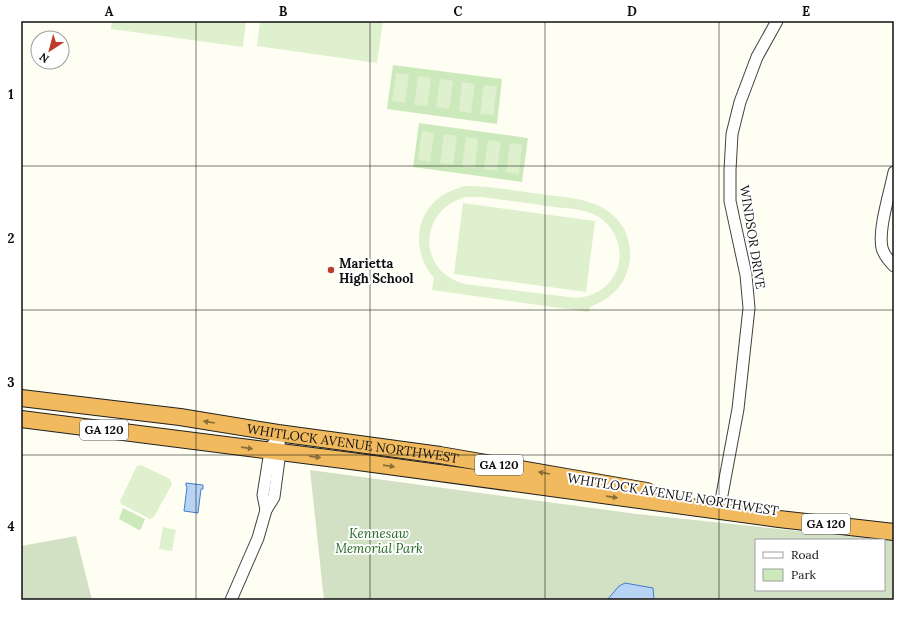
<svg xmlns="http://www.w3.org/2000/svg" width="915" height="621" font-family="Lora,serif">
<rect width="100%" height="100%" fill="#fffef2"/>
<!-- green -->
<g fill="#cce9bc">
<path d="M393,65L502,79L497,124L387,109Z"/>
<path d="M419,123L528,138L522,182L413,167Z"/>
<path d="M123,508L145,519L141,529L139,530L119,519Z"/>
</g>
<!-- cemetery -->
<g fill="#d2e1c3" fill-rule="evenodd">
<path d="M310,470L637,514L894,541V600H324ZM756,540H884V590H756Z"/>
<path d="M76,536L92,600H21V546Z"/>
</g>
<!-- pitch -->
<g fill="#def0cd" fill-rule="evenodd">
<path d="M112,21H246L243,47L111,29Z"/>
<path d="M260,21H383L377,63L257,46Z"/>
<path d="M396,73L409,75L405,103L392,101Z"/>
<path d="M418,76L431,78L427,106L414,105Z"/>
<path d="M440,79L453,81L449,109L436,107Z"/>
<path d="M462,82L475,84L471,113L459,111Z"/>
<path d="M484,85L497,87L493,115L480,114Z"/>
<path d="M422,131L434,133L430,162L418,160Z"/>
<path d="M444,134L457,136L453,165L440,163Z"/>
<path d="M466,137L478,139L475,168L462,166Z"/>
<path d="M488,140L501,142L497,171L484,169Z"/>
<path d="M510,143L522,145L519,174L506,172Z"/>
<path d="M466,186C488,186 511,190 533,193C564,198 604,196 623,227C629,238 632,252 629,265C625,286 609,300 590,307L589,312L432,290L434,278C413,254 413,217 440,197C448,191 457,188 466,186ZM465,197H480C505,200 529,203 553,207C566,208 581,209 593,214C614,223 625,248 617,270C610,287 595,296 577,298L465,284C417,272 418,211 465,197Z"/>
<path d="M463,203L595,221L586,292L454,274Z"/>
<path d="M141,465L170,479L172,484L154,517L150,519L121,504L120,501L137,466Z"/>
<path d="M163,527L176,530L172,551L159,549Z"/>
</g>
<!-- water -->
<g fill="#b8d4f5" stroke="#407ccb">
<path d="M186,483L203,485V489H201L198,513L184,511L187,487L186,486Z"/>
<path d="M625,583L653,588L654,600H608V599L619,586Z"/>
</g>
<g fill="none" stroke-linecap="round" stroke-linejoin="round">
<!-- minor casing -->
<g stroke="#424242" stroke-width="13">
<g id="minor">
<path d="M894,172C890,192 878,229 882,248C884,255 889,261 894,266"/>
<path d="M266,510L263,495L270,451L273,444"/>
<path d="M719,511L738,409L749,308L746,275L730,201V170L732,134L740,102L757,57L777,21"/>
<path d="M231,600L258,538L266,510L274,497L280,452L278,433"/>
</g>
</g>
<!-- highway casing -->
<g stroke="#202020" stroke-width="18">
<g id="highway">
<path id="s1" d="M21,398L180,417L278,433L440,455L647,491"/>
<path d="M21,419L351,461L779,519L894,532"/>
</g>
</g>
<!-- minor -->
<use href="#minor" stroke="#fff" stroke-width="11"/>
<!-- highway -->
<use href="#highway" stroke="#f1ba5e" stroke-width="16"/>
</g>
<!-- one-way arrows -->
<defs><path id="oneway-solid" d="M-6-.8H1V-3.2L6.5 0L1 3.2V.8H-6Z"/></defs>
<g fill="#8b6d3a">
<use href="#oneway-solid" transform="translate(209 422) rotate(-171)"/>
<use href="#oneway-solid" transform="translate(247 448) rotate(8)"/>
<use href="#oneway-solid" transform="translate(315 457) rotate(7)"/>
<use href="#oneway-solid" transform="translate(389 466) rotate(8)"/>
<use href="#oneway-solid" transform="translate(544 473) rotate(-170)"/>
<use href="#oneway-solid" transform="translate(612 497) rotate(8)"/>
</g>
<!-- grid -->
<path fill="none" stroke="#0f0f0f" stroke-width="1" stroke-opacity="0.55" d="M196,21V600M370,21V600M545,21V600M719,21V600M21,166H894M21,310H894M21,455H894"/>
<!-- markers -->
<circle fill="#bd3b2a" stroke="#fff" stroke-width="1.5" cx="331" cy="270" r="4"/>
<g text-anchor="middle" stroke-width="4" stroke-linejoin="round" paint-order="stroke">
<!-- shield labels -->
<g fill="#fff" stroke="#575757" stroke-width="1">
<rect x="80" y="420" width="48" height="20" rx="3"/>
<rect x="475" y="455" width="48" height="20" rx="3"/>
<rect x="802" y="514" width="48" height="20" rx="3"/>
</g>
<g font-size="12" font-weight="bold" fill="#0f0f0f">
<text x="104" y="434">GA 120</text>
<text x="499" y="469">GA 120</text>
<text x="826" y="528">GA 120</text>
</g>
<!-- street labels -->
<g font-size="13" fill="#0f0f0f" stroke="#fff">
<text transform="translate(753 237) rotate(81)" y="5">WINDSOR DRIVE</text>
<text dy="5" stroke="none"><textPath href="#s1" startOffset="335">WHITLOCK AVENUE NORTHWEST</textPath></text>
<text transform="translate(673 494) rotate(9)" y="5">WHITLOCK AVENUE NORTHWEST</text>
</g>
<!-- poi labels -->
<g font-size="13" font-weight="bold" fill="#0f0f0f" stroke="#fff" text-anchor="start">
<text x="339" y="268">Marietta<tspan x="339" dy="15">High School</tspan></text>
</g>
<!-- park labels -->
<g font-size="13" font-style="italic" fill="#236720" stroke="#fff">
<text x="379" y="538">Kennesaw<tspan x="379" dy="15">Memorial Park</tspan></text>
</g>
</g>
<!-- border -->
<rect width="915" height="621" fill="none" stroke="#ffffff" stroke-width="44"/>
<!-- legend -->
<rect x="755" y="539" width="130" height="52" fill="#ffffff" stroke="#9f9f9f"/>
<rect x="763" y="552" width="20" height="6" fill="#ffffff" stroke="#9f9f9f"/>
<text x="791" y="559" font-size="12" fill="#0f0f0f">Road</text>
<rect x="763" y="569" width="20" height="12" fill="#cce9bc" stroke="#9f9f9f"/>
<text x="791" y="579" font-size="12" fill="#0f0f0f">Park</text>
<!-- north arrow -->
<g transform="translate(50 50) rotate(216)"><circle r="19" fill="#ffffff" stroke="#9f9f9f"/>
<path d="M0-3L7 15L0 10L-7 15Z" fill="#bd3b2a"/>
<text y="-6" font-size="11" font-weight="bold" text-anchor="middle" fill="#0f0f0f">N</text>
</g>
<rect x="22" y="22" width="871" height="577" fill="none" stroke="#0f0f0f" stroke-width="1.5"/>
<g font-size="13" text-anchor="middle" font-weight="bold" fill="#0f0f0f">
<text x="109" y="16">A</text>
<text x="283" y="16">B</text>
<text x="458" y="16">C</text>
<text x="632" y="16">D</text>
<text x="806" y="16">E</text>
<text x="11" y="99">1</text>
<text x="11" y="243">2</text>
<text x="11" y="387">3</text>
<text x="11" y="531">4</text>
</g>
</svg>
